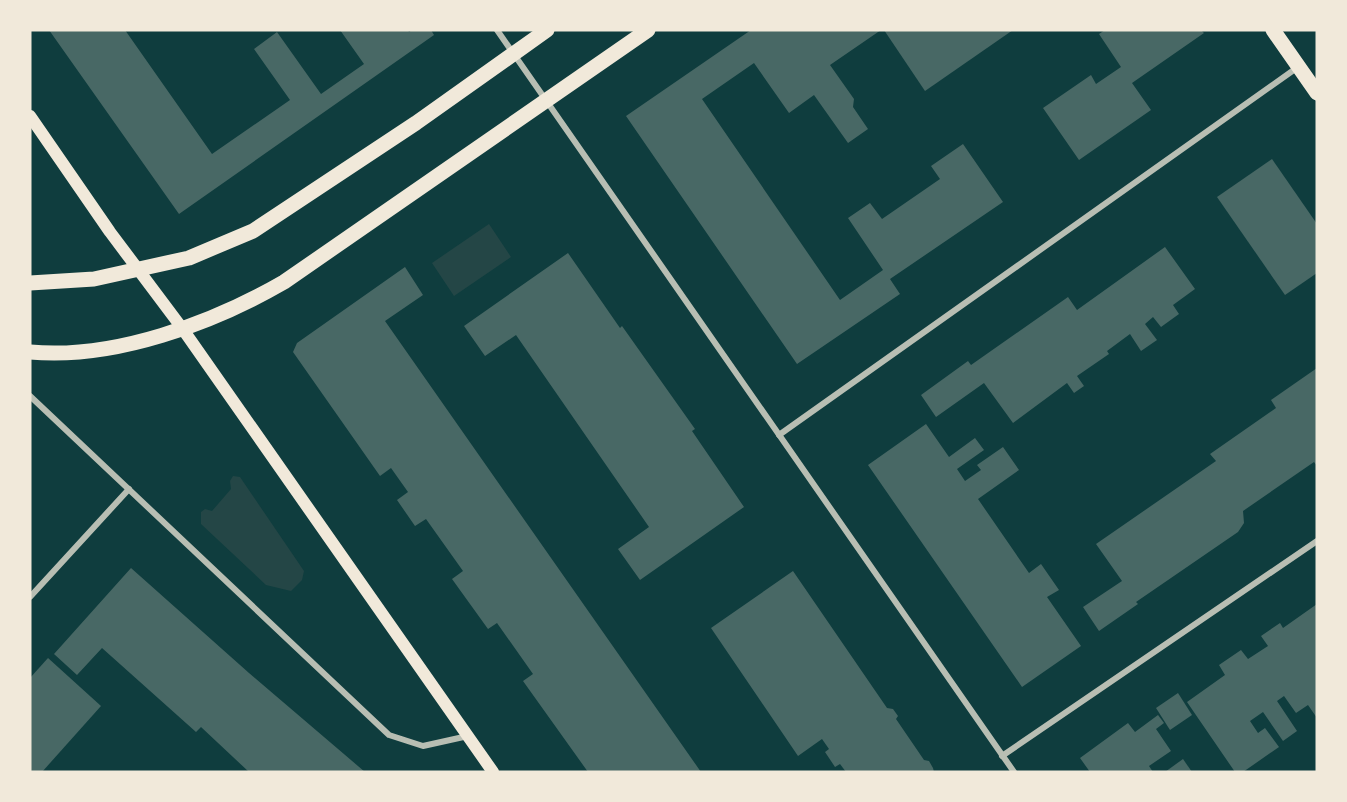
<svg xmlns="http://www.w3.org/2000/svg" width="1347" height="802" font-family="Raleway,sans-serif">
<rect width="100%" height="100%" fill="#0f3d3e"/>
<!-- green -->
<g fill="#244646">
<path d="M489,224L511,257L454,296L432,263Z"/>
<path d="M233,476L240,477L304,571L302,580L291,591L266,585L201,524V512L205,509L212,511L231,489L230,481Z"/>
</g>
<!-- building -->
<g fill="#486865">
<path d="M49,30H125L212,154L290,100L254,49L277,32L321,94L364,64L340,30H408L409,32L412,30H431L434,35L179,214Z"/>
<path d="M751,30H881L830,65L854,99L853,107L868,129L848,143L814,95L789,113L754,63L702,99L840,300L883,270L848,218L870,203L882,219L940,179L931,166L963,144L1003,202L890,279L900,294L797,364L626,116Z"/>
<path d="M884,30H1013L925,91Z"/>
<path d="M1105,30H1201L1204,33L1132,83L1151,110L1079,160L1043,108L1091,75L1096,84L1121,67L1099,34Z"/>
<path d="M1272,159L1317,224V273L1285,295L1217,197Z"/>
<path d="M1165,247L1195,289L1173,305L1179,314L1161,327L1153,317L1145,324L1157,340L1141,351L1130,334L1107,351L1109,354L1077,376L1084,386L1074,393L1067,383L1013,423L984,383L936,417L921,395L968,361L971,365L1068,297L1077,310Z"/>
<path d="M568,253L620,328L622,326L695,429L692,431L744,507L640,580L618,549L649,527L516,335L485,356L464,326Z"/>
<path d="M405,267L423,295L385,321L701,772H588L523,681L533,674L497,623L488,629L452,579L463,571L426,519L415,526L397,500L408,492L391,468L380,476L293,352L297,343Z"/>
<path d="M1317,368V466L1314,462L1243,511L1244,523L1238,532L1136,602L1138,604L1099,631L1083,607L1122,581L1096,544L1216,461L1210,454L1276,408L1271,400Z"/>
<path d="M926,424L949,457L975,438L984,450L957,469L965,481L981,470L977,465L1003,447L1019,470L978,499L1029,573L1041,564L1059,590L1047,597L1081,646L1022,687L868,465Z"/>
<path d="M131,568L249,673L365,772H249L201,727L196,732L102,648L77,675L54,654Z"/>
<path d="M793,571L887,708L893,709L898,716L896,719L924,760L929,761L933,768L934,772H846L840,764L835,767L825,752L829,749L822,739L798,756L711,628Z"/>
<path d="M1317,604V718L1308,705L1296,713L1284,696L1277,701L1297,731L1283,741L1263,712L1250,721L1258,733L1265,728L1279,747L1243,772H1235L1187,702L1225,675L1219,665L1241,650L1248,659L1268,646L1261,636L1280,623L1283,628Z"/>
<path d="M48,658L101,706L42,772H30V678Z"/>
<path d="M1178,693L1192,715L1170,730L1156,708Z"/>
<path d="M1158,715L1164,723L1156,729L1171,751L1149,766L1153,772H1090L1080,758L1128,723L1135,732Z"/>
<path d="M1183,759L1192,772H1165Z"/>
</g>
<g fill="none" stroke-linecap="round" stroke-linejoin="round">
<!-- minor -->
<g stroke="#b8beb3" stroke-width="6">
<path d="M497,30L1014,772"/>
<path d="M30,396L389,735L423,746L468,736"/>
<path d="M779,435L1298,67"/>
<path d="M30,597L129,489"/>
<path d="M1002,756L1317,541"/>
</g>
<!-- secondary -->
<path stroke="#f1e9da" stroke-width="12" d="M30,116L110,232L182,328L493,772"/>
<!-- primary -->
<g stroke="#f1e9da" stroke-width="15">
<path d="M1273,30L1317,93"/>
<path d="M30,283L94,279L189,258L253,231L416,123L547,30"/>
<path d="M30,352C114,360 213,323 284,282L648,30"/>
</g>
</g>
<!-- border -->
<rect width="1347" height="802" fill="none" stroke="#f1e9da" stroke-width="63"/>
</svg>
